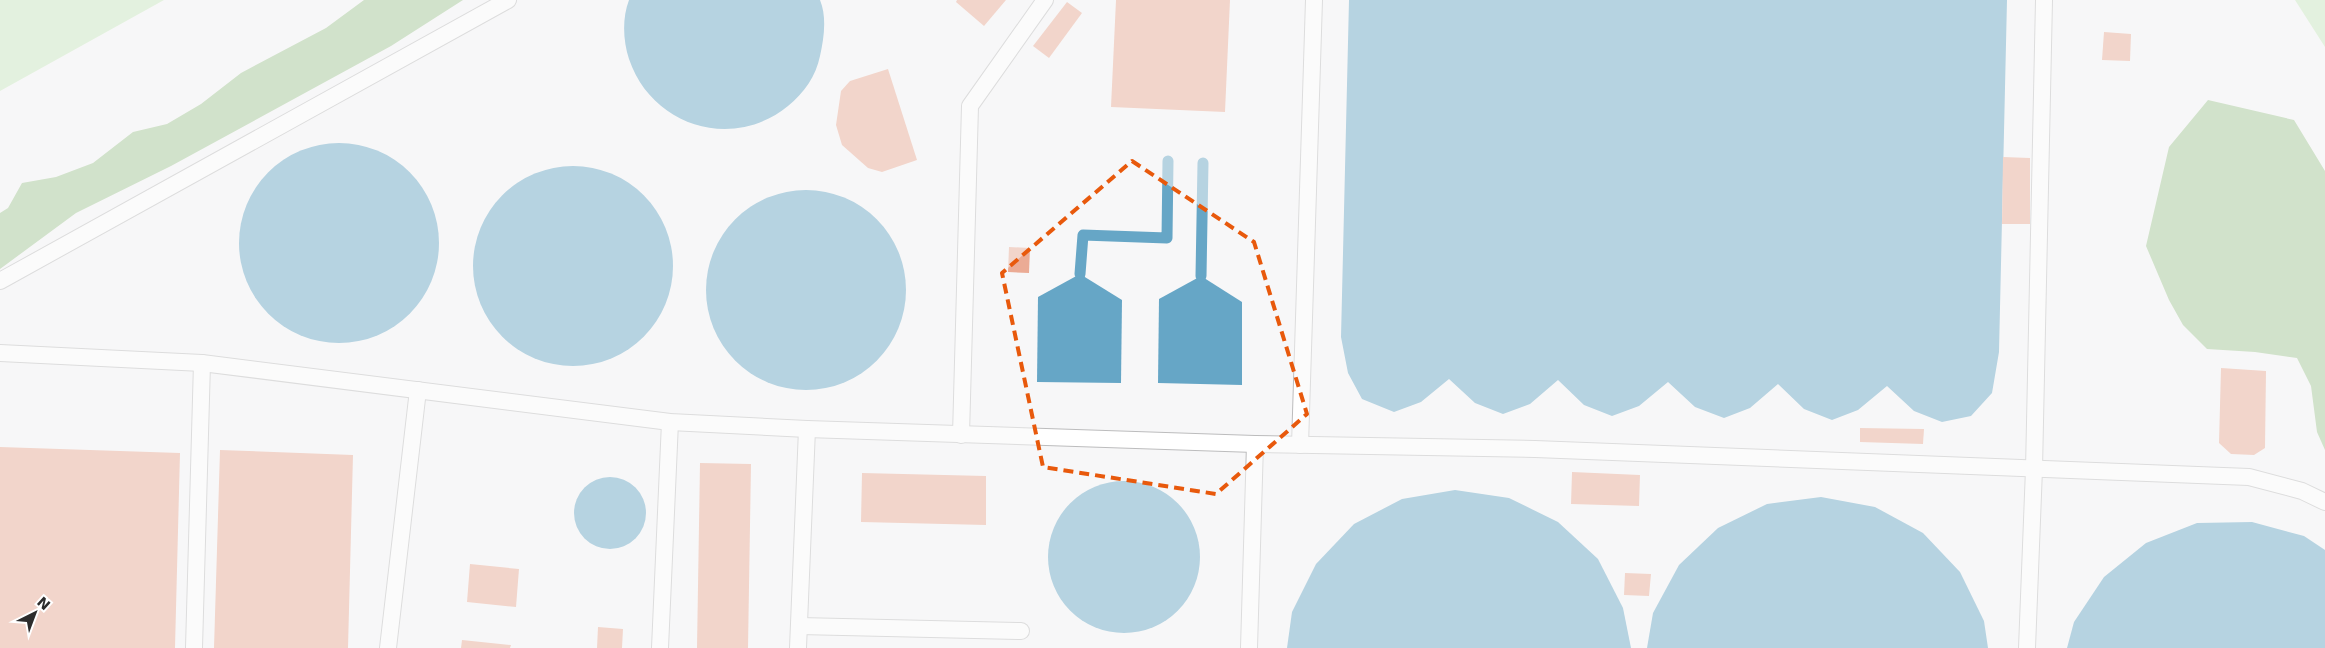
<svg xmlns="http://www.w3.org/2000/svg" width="2325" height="648" font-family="'DejaVu Sans',sans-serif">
<rect width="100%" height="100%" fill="#f7f7f8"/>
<!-- green -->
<g fill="#cbe9c0">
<path d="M0,0H164L0,91Z"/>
<path d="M2295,0H2325V47Z"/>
</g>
<!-- forest -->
<g fill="#a2c794">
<path d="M364,0H463L391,46L171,166L76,213L0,269V213L8,208L22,183L56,177L93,163L133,132L167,124L201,104L241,73L326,28Z"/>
<path d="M2208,100L2294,120L2325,171V450L2317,432L2311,386L2297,358L2255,352L2207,349L2183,325L2169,300L2146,246L2169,147Z"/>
</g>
<!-- water -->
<g fill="#66a6c6">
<path d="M629,0H820C827,17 824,38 820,56C816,76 804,93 788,106C733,151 652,127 629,59C623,41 622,18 629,0Z"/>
<path d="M1349,0H2007L1999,352L1992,393L1971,416L1942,422L1914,411L1887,386L1858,410L1832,420L1804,409L1778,384L1750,408L1724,418L1695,407L1668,382L1639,406L1612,416L1584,405L1558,380L1530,404L1503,414L1475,403L1449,379L1421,402L1394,412L1362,399L1348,373L1341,337Z"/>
<circle cx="339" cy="243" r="100"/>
<circle cx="573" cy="266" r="100"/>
<circle cx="806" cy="290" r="100"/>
<path d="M1080,274L1122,300L1121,383L1037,382L1038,297Z"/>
<path d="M1201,276L1242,302V385L1158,383L1159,299Z"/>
<circle cx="610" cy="513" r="36"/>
<circle cx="1124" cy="557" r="76"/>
<path d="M1455,490L1509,498L1558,522L1598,559L1623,608L1631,648H1287L1292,612L1316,564L1354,524L1402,499Z"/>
<path d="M1821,497L1875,507L1923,533L1960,572L1984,621L1988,648H1647L1653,613L1679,565L1718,528L1767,504Z"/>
<path d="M2252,522L2304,536L2325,550V648H2067L2074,622L2104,577L2146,543L2197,523Z"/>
</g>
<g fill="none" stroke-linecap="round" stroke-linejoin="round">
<!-- stream -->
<g stroke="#66a6c6" stroke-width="11">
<path d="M1080,274L1083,235L1167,238L1168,161"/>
<path d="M1201,276L1203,163"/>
</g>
</g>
<!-- building -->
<g fill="#ebab95">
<path d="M957,0H1006L984,26L956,2Z"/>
<path d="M1116,0H1230L1225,112L1111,107Z"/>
<path d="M1067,2L1082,13L1049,58L1033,46Z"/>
<path d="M2104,32L2131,34L2130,61L2102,60Z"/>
<path d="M888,69L917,160L882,172L868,168L842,145L836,125L841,91L850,81Z"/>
<path d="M2003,157L2030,158V224H2002Z"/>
<path d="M1009,247L1030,248L1029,273L1008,272Z"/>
<path d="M2221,368L2266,371L2265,448L2254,455L2231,454L2219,443Z"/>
<path d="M1860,428L1924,429L1923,444L1860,442Z"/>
<path d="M0,447L180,453L175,648H0Z"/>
<path d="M220,450L353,455L348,648H214Z"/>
<path d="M700,463L751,464L748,648H697Z"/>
<path d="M1572,472L1640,475L1639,506L1571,504Z"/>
<path d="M862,473L986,476V525L861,522Z"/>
<path d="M470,564L519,569L516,607L467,602Z"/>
<path d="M1625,573L1651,574L1649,596L1624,595Z"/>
<path d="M598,627L623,629L622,648H597Z"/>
<path d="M462,640L511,645L510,648H461Z"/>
</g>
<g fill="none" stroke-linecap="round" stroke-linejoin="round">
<!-- lane casing -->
<g stroke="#bcbcbd" stroke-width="18">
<g id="lane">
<path d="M0,281L508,0"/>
<path d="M0,353L202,363L670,422L807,429L1255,444L1535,449L2249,477L2302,491L2325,502"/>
<path d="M961,435L970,106L1045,0"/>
<path d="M1300,445L1314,0"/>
<path d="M799,626L1021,631"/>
<path d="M194,648L202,363"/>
<path d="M388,648L418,390"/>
<path d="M660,648L670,422"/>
<path d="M798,648L807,429"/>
<path d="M1249,648L1255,444"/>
<path d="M2027,648L2034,469L2044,0"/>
</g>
</g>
<!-- lane -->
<use href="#lane" stroke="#fff" stroke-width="16"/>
</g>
<!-- marked area -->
<path d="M0 0H2325V648H0ZM1132,161L1254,242L1307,414L1216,494L1043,467L1002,273Z" fill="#f7f7f8" fill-opacity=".55" fill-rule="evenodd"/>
<path fill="none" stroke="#e8590c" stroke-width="4" stroke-dasharray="10 6" stroke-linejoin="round" d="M1132,161L1254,242L1307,414L1216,494L1043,467L1002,273Z"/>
<!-- north arrow -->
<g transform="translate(35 613) rotate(42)" stroke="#ffffff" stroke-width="4" paint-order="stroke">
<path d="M0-4L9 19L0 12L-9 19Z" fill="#2c2c2c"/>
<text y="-8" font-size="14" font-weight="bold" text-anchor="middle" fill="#2c2c2c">N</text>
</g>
</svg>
